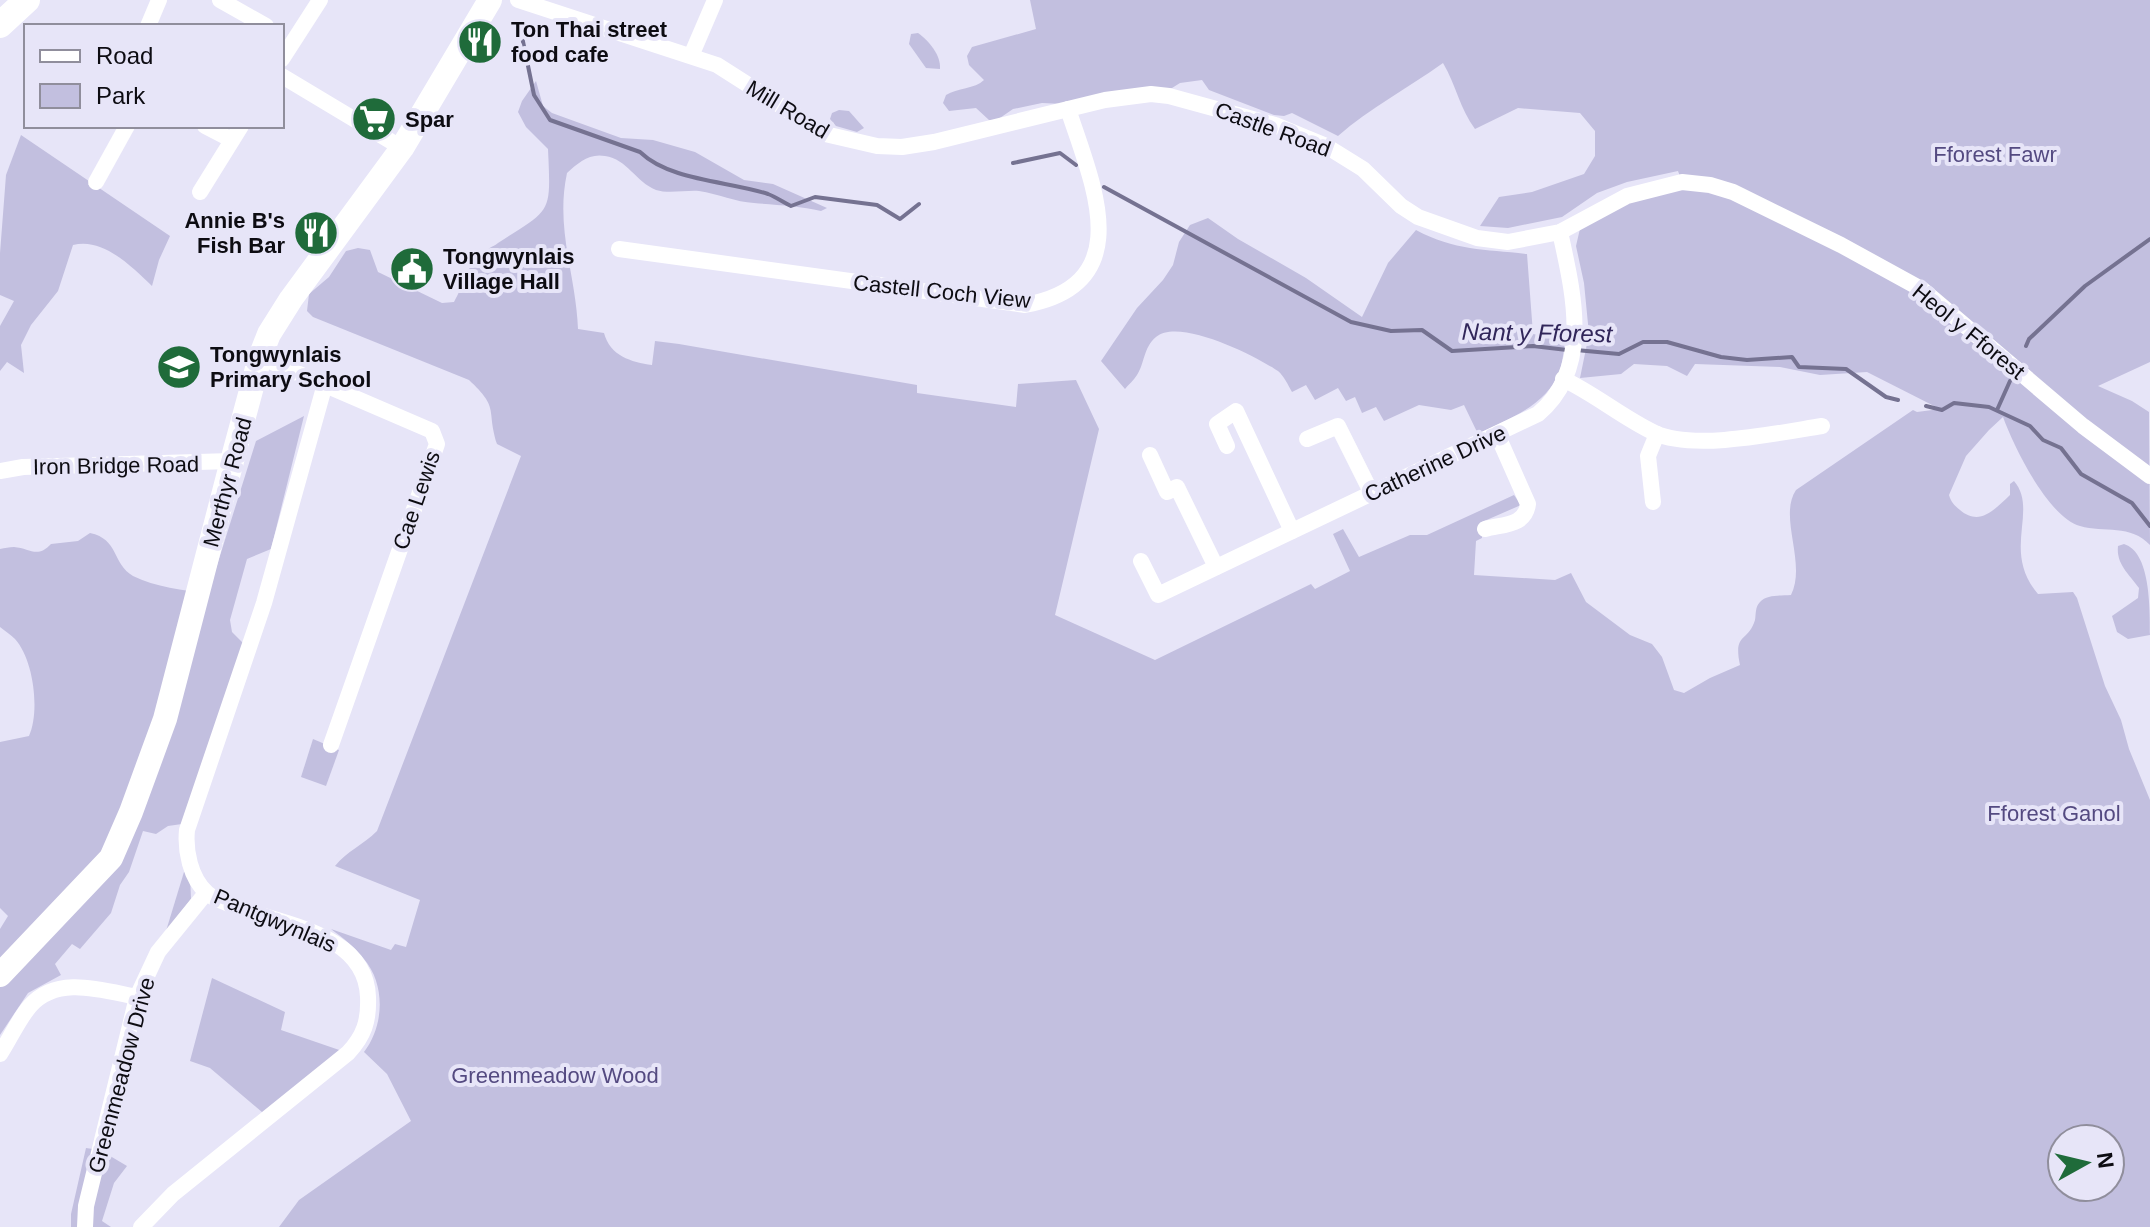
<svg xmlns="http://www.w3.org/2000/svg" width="2150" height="1227" font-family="Helvetica,sans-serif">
<rect width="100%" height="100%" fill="#e7e5f8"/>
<!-- green -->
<g fill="#c2bfdf" fill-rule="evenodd">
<path d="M1030,0H2150V362L2098,386L2132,401L2149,412L2150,545C2131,524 2104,533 2080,526C2048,517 2014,447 2003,417L1989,430L1966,456L1949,495C1951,502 1954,505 1960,510C1980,527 1995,509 2010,495V484L2014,481C2039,510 2001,551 2038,594L2073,592L2077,598L2105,686L2121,720L2129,749L2150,800V1227H279L299,1200L411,1121L387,1074L364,1052C384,1026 386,985 364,959C355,947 343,938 331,929L391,950L395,944L406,947L420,900L335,866C347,851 363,845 377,831L521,456L497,444C486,408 500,409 469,380L313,317L307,311L309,294L329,277L346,251L358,248L370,250L378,272L442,303L454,302C464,285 466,266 482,253C486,249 493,247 498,243C552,208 551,215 548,149L526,127L518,112L522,101L536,81L543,106L552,113L621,138L653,140L695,152L744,180L773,184L827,208L821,211C800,206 776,205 754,203C736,202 718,194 699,191C686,190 668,194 656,190C636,182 627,159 605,156C589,153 578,163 567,173C555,229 576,275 578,329L604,333C610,356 631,362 652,365L655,341L679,344L917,385V393L1016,407L1018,384L1076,380L1099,429L1055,615L1155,660L1311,584L1315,589L1350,571L1333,534L1343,529L1359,557L1410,535H1427L1514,495L1521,505L1482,522V538L1476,541L1474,575L1555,580L1571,573L1586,602L1630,635L1652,644L1662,657L1674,690L1684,693L1710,678L1740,665C1733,632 1748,643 1755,620C1756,614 1755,607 1760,602C1767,594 1781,596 1791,595C1807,563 1778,517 1796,490L1913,410L1917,412L1940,409L1867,372L1820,375L1780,367L1695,364L1687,376L1667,366L1634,364L1621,374L1580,378L1589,334L1584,283L1576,246L1582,220L1682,182L1678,171L1627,182L1597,193L1562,217L1508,228L1480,226L1499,197L1532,192L1584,174L1595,156V131L1580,113L1518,108L1475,129C1460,109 1456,85 1443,63C1408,88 1370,108 1338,136L1292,113L1284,116L1274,115L1209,90L1202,80L1180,83L1172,88L1063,104L1042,103L1013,109L997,120H989L976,108L949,111L943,103L946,95C957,88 975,89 984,80L969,65L967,56L972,47L1036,29ZM2062,1139H2110V1187H2062Z"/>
<path d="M918,33C929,41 941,55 940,69L926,68L909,44L911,34Z"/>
<path d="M839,110L849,111L864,128L857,132L836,126L830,119L832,113Z"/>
<path d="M21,135L170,236L159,260L152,286C132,267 103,237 73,245L58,291L31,325L21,345L24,373L7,362L0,371V326L14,301L0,295V253L6,175Z"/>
<path d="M1208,218L1238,239L1306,278L1362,317L1388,263L1416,230C1455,251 1485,249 1527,254L1533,334L1565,339C1564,349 1563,360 1560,370C1548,405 1509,419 1478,434L1464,405L1451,410L1419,405L1384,421L1376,407L1362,413L1355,397L1346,401L1338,388L1315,400L1306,385L1292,392C1288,385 1284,376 1278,371C1256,356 1179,317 1156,337C1143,348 1145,363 1137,375C1134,380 1128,385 1125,389L1101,361L1137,308L1163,280L1173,265L1179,242L1190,225Z"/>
<path d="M304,416L271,549L247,559L230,620L232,632L243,643L182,824L168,826L156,834L143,831L129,872L120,885L111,913L80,949L72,944L55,964L61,975L28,993L0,1035V929L8,916L0,908V742L29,736C40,712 34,660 15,639C11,635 5,631 0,627V549C5,548 9,547 14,547C30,548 37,559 51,544L78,541L90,533C119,539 112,564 133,576C155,587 184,590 208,594L256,441Z"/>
<path d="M2124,544C2150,552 2150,605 2150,635L2128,639L2117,632L2112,616L2138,598L2139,588C2129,574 2116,564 2118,546Z"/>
<path d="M313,739L339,750L326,786L301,777Z"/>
<path d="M184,872L190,874L191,899L166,931Z"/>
<path d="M212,978L285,1012L281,1030L348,1053L269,1118L210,1068L190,1061Z"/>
<path d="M86,1148L100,1150L127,1166L114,1183L102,1221L111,1227H71V1214Z"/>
</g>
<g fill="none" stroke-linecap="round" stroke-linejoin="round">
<!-- stream -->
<g stroke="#757291" stroke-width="4">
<path d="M520,27L534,95L550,120L640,152C670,181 729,181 768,194C776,197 783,202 791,206L815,197L877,205L900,219L919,204"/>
<path d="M1013,163L1060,153L1076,165"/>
<path d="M1104,187L1351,322L1391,331L1422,330L1452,351L1533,346L1567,350"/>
<path d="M2026,346L2029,339L2085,286L2150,239"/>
<path d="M1576,350L1619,354L1643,342H1667L1721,357L1747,360L1792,357L1799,367L1846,369L1886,397L1898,400"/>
<path d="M1926,406L1942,410L1954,403L1989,407L2030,426L2043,440L2061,448L2081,474L2132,503L2150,526"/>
<path d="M1997,410L2010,381"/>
</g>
<!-- minor -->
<g stroke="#fff" stroke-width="16">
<path d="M220,0L266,26"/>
<path d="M518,0L717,65L825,134L877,146L902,147L934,142L1105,100L1151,94L1169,96L1275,125L1326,146L1363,169L1401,206L1418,217L1477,238L1508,242L1560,232L1627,196L1682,182L1710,185L1733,192L1841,245L1923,290L2083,426L2150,476"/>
<path d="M148,26L159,0"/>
<path d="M691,56L715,0"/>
<path d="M282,59L320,0"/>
<path d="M282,76L402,148"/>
<path d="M205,126L232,140"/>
<path d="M96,182L127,126"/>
<path d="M200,192L241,126"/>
<path d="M619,249L1025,305C1140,284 1092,183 1068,109"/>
<path d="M260,357L432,431L437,444L331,745"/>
<path d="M1563,379C1595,394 1623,418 1655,433C1694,451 1778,433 1822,426"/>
<path d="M1307,439L1338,426L1371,492"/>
<path d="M1227,446L1217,424L1236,411L1292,531"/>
<path d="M1150,455L1167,492L1177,487L1216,567"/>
<path d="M0,471L23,467L232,461"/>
<path d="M1653,502L1648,456L1657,434"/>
<path d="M1485,529C1504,524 1525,526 1528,504L1497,434"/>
<path d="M1141,561L1158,595L1538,414C1593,368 1573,292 1560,232"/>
<path d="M0,1054C10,1039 18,1020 30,1006C57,975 101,990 137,997"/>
<path d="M85,1227L86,1206L137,997L158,952L206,893"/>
<path d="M141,1227L173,1194L348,1053C364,1036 369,1021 368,997C366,930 276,925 229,904C222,901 212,898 207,893C190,878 185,850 187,830L264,603L325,384"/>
</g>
<!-- primary -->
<path stroke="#fff" stroke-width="24" d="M0,975L111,858L131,812L165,719L232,461L260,357L269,334L291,299L402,148L490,0"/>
<!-- trunk -->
<path stroke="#fff" stroke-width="26" d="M0,25L27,0"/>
</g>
<!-- icons -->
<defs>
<g id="restaurant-disc" transform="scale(2.3)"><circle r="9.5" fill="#1f6b3a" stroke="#e7e5f8"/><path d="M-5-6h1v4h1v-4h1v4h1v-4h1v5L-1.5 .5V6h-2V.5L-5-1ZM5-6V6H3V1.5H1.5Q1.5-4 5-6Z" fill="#fff"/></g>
<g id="supermarket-disc" transform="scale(2.3)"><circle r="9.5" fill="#1f6b3a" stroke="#e7e5f8"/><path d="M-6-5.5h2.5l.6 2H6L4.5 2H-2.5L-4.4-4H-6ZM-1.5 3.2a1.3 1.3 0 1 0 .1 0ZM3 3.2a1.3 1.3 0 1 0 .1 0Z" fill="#fff"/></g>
<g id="civic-disc" transform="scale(2.3)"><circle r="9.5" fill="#1f6b3a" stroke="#e7e5f8"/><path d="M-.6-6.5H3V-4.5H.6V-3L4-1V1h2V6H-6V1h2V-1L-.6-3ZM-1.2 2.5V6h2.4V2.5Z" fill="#fff"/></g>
<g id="school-disc" transform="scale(2.3)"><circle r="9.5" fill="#1f6b3a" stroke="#e7e5f8"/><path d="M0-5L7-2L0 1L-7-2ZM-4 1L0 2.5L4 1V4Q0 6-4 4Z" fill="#fff"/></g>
</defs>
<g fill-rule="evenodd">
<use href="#restaurant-disc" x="480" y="42"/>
<use href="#supermarket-disc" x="374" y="119"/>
<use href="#restaurant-disc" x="316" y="233"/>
<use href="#civic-disc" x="412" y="269"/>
<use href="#school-disc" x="179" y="367"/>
</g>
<g text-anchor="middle" stroke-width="8" stroke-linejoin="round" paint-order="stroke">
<!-- poi labels -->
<g font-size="22" font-weight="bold" fill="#0d0c12" stroke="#e7e5f8" text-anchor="start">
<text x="511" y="37">Ton Thai street<tspan x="511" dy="25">food cafe</tspan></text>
<text x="405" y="127">Spar</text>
<text x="285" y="228" text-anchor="end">Annie B's<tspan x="285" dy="25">Fish Bar</tspan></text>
<text x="443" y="264">Tongwynlais<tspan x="443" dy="25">Village Hall</tspan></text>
<text x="210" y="362">Tongwynlais<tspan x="210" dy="25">Primary School</tspan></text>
</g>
<!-- street labels -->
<g font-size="22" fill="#0d0c12" stroke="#e7e5f8">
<text transform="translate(788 109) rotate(31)" y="8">Mill Road</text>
<text transform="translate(1273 129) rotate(20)" y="8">Castle Road</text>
<text transform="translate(942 291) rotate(6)" y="8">Castell Coch View</text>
<text transform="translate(1969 331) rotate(39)" y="8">Heol y Fforest</text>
<text transform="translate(1435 463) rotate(-25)" y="8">Catherine Drive</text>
<text transform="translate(116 465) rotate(-1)" y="8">Iron Bridge Road</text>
<text transform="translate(227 482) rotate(-75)" y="8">Merthyr Road</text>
<text transform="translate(416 500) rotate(-71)" y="8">Cae Lewis</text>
<text transform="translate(275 920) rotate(23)" y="8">Pantgwynlais</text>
<text transform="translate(121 1075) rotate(-75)" y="8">Greenmeadow Drive</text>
</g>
<!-- park labels -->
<g font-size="22" fill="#544a81" stroke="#e7e5f8">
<text x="1995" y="162">Fforest Fawr</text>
<text x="2054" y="821">Fforest Ganol</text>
<text x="555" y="1083">Greenmeadow Wood</text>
</g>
<!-- water labels -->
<g font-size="24" font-style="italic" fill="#31265a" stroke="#e7e5f8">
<text transform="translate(1537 333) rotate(1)" y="8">Nant y Fforest</text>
</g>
</g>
<!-- legend -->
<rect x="24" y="24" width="260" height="104" fill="#e7e5f8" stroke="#908e9c" stroke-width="2"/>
<rect x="40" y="50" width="40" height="12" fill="#ffffff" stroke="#908e9c" stroke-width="2"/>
<text x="96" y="64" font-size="24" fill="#0d0c12">Road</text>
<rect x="40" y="84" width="40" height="24" fill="#c2bfdf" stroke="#908e9c" stroke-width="2"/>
<text x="96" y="104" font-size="24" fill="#0d0c12">Park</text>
<!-- north arrow -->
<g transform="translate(2086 1163) rotate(82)"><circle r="38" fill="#e7e5f8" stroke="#908e9c" stroke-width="2"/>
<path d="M0-6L14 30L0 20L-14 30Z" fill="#1f6b3a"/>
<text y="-12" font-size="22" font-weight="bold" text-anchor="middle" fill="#0d0c12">N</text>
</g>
</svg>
